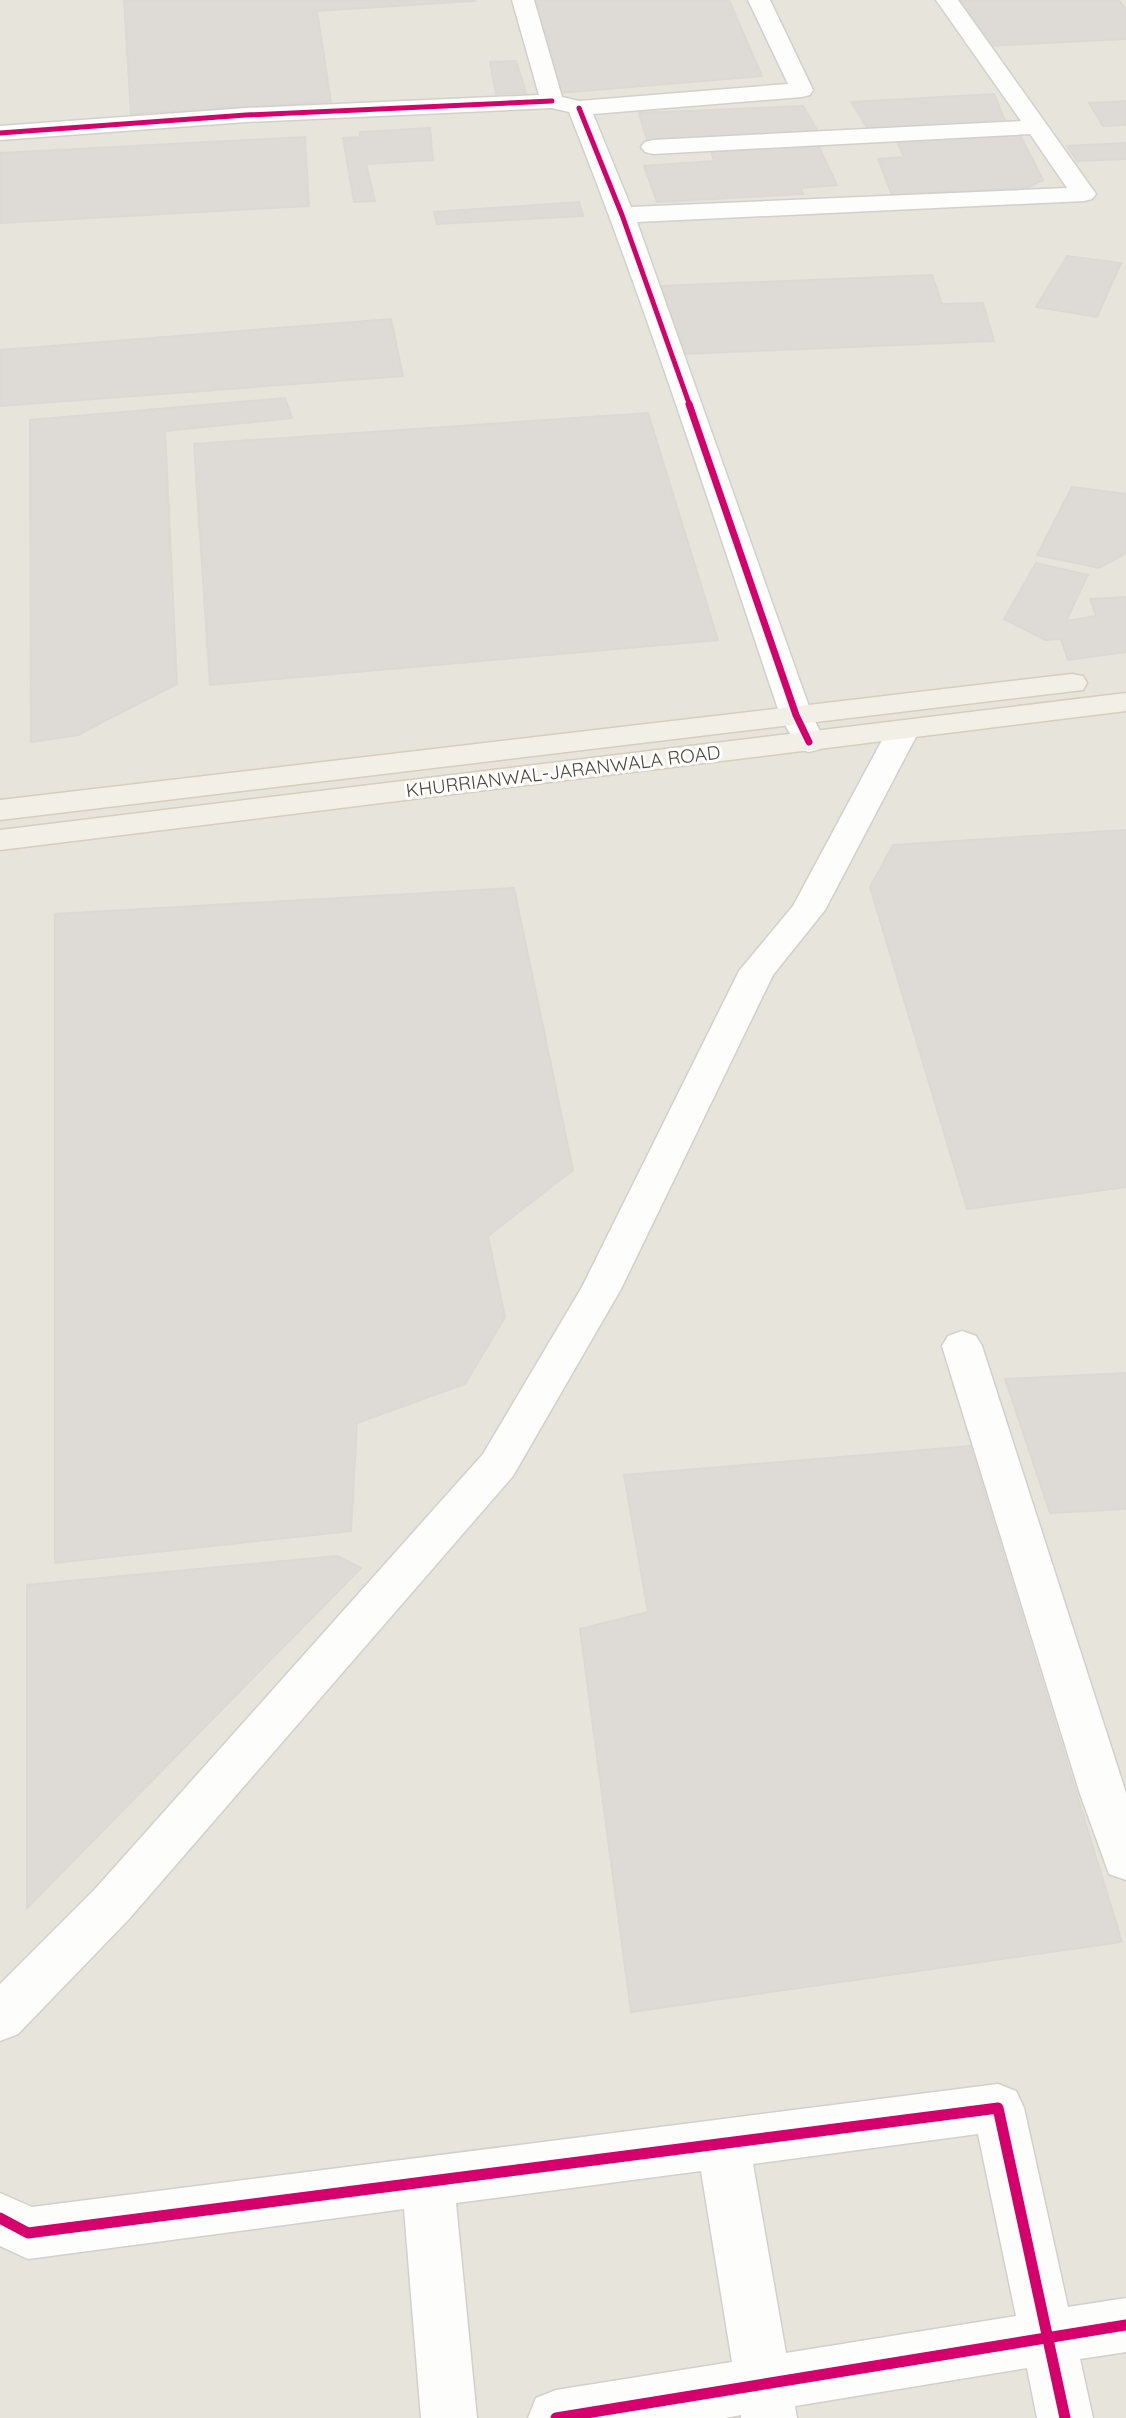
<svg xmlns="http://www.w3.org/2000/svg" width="1126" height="2418" font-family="Quicksand,sans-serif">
<rect width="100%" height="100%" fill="#f4f2ee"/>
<!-- residential -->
<rect fill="#e7e4dc" x="0" y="0" width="1126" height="2418"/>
<!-- building -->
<g fill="#dedbd6" stroke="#dcd9d4" stroke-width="2">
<path d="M124,0H474L475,1L317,11L331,102L131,114Z"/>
<path d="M535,0H729L762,76L560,93Z"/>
<path d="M957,0H1119L1126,10V39L986,46Z"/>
<path d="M516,61L526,93L496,94L490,62Z"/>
<path d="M994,94L1006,123L868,129L851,102Z"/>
<path d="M1126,101V125L1103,126L1089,103Z"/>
<path d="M803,106L819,133L648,143L639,113Z"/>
<path d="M430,128L433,160L366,164L375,201L354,202L343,138L360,137V132Z"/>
<path d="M1019,133L1043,180L1029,187L892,195L878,159L904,157L896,139Z"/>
<path d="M305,137L309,206L0,223V153Z"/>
<path d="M1126,143V159L1077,161L1067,146Z"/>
<path d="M818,145L837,185L801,188L803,194L657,202L644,166L714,161L710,147Z"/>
<path d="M579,202L583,216L437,224L434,212Z"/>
<path d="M1067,256L1121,263L1097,317L1036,307Z"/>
<path d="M932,275L942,304L983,303L994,341L683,354L661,286Z"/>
<path d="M391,319L403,376L0,406V350Z"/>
<path d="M285,398L292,418L165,431L177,684L78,735L31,742L30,420Z"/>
<path d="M648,413L718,640L210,685L194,444Z"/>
<path d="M1072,487L1126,494V553L1099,568L1037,555Z"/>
<path d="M1036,563L1088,575L1066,621L1096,616L1090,599L1126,597V652L1068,660L1061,639L1045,640L1004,619Z"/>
<path d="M1126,830V1187L967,1209L870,887L893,845Z"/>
<path d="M514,888L573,1170L488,1236L505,1317L465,1384L357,1423L351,1531L55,1563V914Z"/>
<path d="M1126,1373V1509L1050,1513L1005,1379Z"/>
<path d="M970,1446L1122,1942L631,2012L580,1629L648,1612L624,1475Z"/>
<path d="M337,1556L361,1568L27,1908V1585Z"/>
</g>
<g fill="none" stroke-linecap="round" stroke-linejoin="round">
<!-- minor casing -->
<g stroke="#d2d0cb" stroke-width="3">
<g id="minor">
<path d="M512,0H534L562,97L579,101L788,84L748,0H770L813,90L810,95L802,97L593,114L631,207L1067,188L1030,134L653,154L645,152L641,147L645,142L653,140L1021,121L936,0H958L1096,194L1092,199L1084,201L637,222L812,715L825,742L820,749L809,752L798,749L780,715C712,513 648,310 569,112L552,108L246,122L0,140V126L246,108L539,95Z"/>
<path d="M903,722L914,724L919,731L825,910L773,975L621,1289L513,1476L129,1919L18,2034L0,2041V1984L95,1889L483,1454L582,1287L739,971L793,906L887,731L892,724Z"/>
<path d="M962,1331L976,1336L982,1346L1126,1793V1880L1109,1874L1080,1794L942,1346L948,1336Z"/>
<path d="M998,2084L1016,2091L1024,2108L1068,2307L1126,2298V2352L1080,2359L1093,2418H1037L1027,2368L795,2406L797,2418H741V2415L725,2418H528L536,2398L556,2390L732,2362L701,2171L456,2203L477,2418H421L404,2209L28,2259L0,2246V2193L32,2207ZM978,2134L1016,2316L786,2353L753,2164Z"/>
</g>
</g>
<!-- major casing -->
<g stroke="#d6cebb" stroke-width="3">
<g id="major">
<path d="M1072,674L1083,676L1087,683L1083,690L0,820V800Z"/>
<path d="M1126,693V711L0,850V830Z"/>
</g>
</g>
<!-- minor -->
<use href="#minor" fill="#fdfdfc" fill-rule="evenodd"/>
<!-- major -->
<use href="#major" fill="#f2efe6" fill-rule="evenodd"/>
<!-- cycleway-far2 casing -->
<g stroke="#fff" stroke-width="8">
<g id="cycleway-far2">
<path d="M579,108L622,215L690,406"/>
<path d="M0,133L246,115L552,101"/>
</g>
</g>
<!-- cycleway-far1 casing -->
<g stroke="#fff" stroke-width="10">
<path id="cycleway-far1" d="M689,404L796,715L809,742"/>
</g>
<!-- cycleway casing -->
<g stroke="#fff" stroke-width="16">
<g id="cycleway">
<path d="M0,2218L28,2233L998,2108L1065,2418"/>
<path d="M556,2418L1126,2325"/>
</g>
</g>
<!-- cycleway-far2 -->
<use href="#cycleway-far2" stroke="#d6006c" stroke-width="5"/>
<!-- cycleway-far1 -->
<use href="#cycleway-far1" stroke="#d6006c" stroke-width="7"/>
<!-- cycleway -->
<use href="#cycleway" stroke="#d6006c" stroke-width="11"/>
</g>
<g text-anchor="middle" stroke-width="6" stroke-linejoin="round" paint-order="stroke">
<!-- street labels -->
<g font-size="19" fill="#4b4439" stroke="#fff">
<text transform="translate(563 771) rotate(-7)" y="7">KHURRIANWAL-JARANWALA ROAD</text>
</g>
</g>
</svg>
